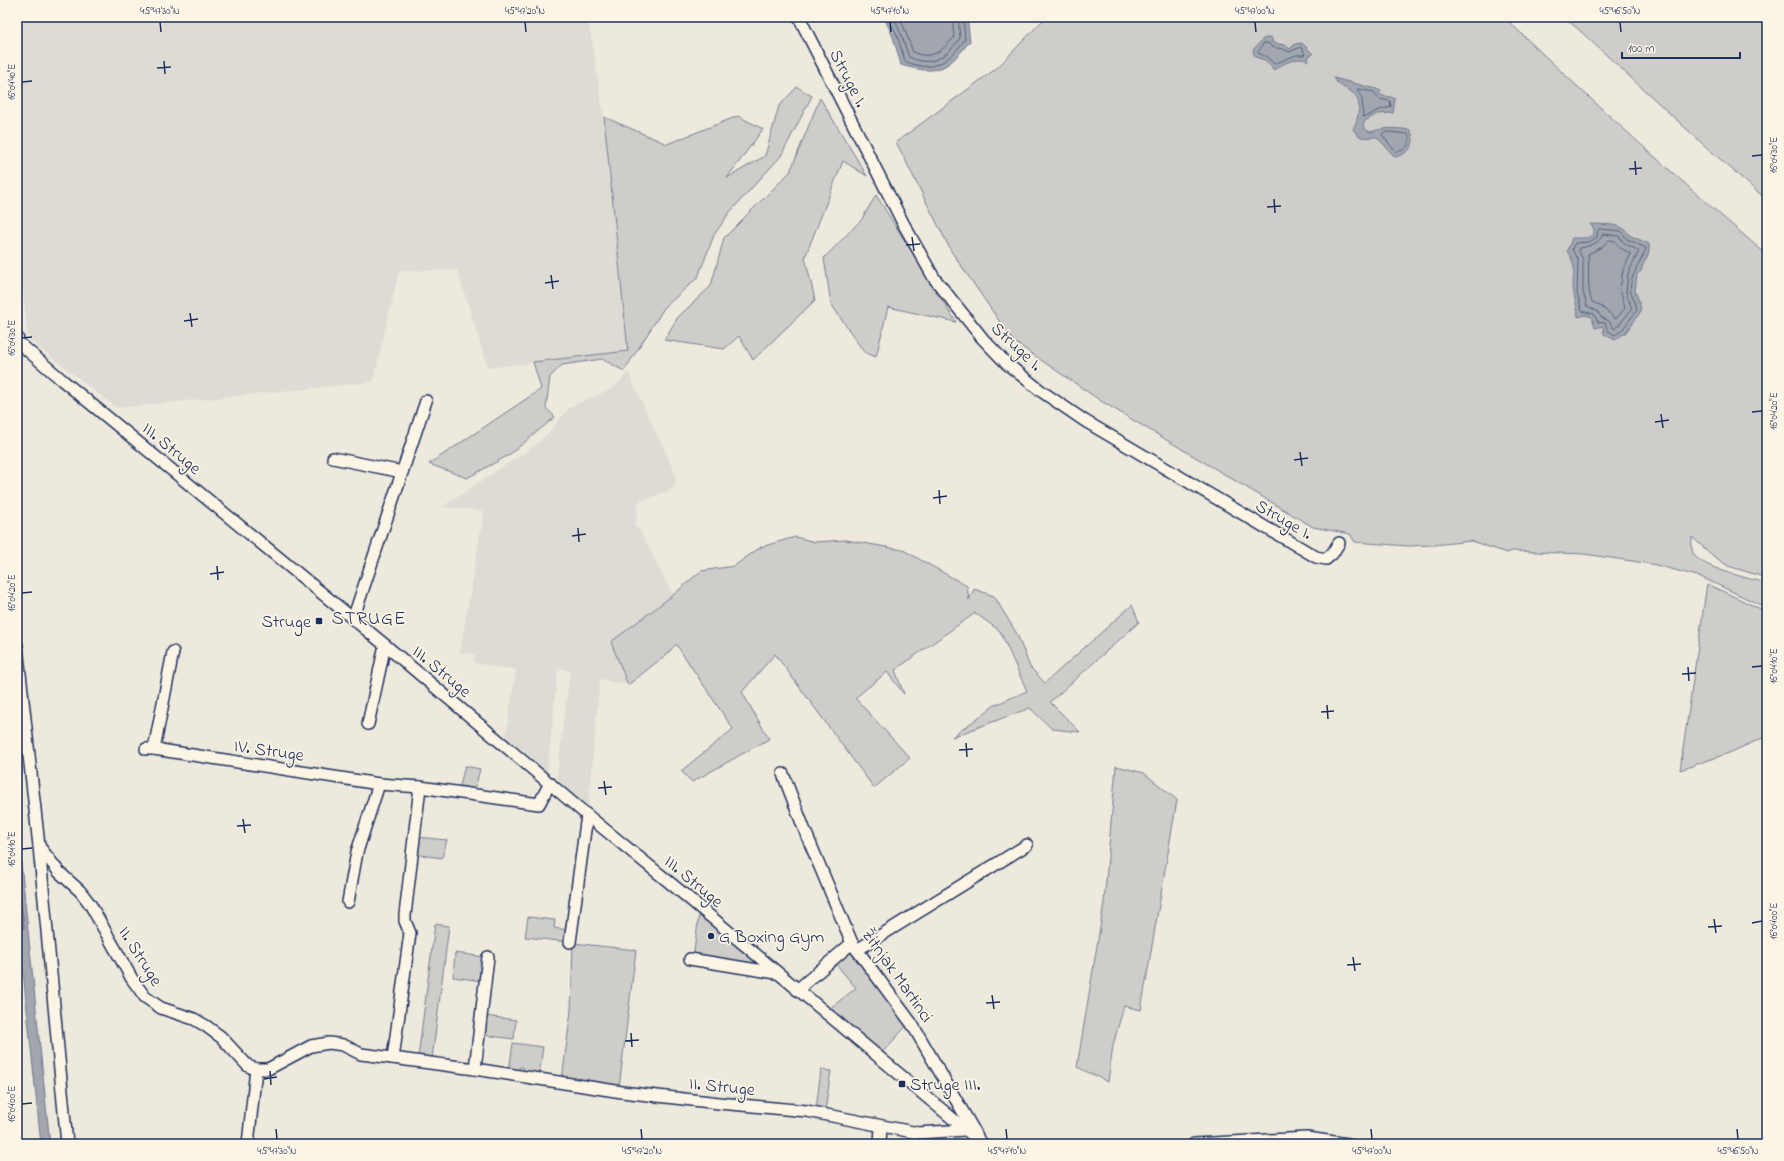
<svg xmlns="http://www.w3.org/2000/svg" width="1784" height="1161" font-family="'Indie Flower',sans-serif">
<rect width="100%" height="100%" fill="#eee9dd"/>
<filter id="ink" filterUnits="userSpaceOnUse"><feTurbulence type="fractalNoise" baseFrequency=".025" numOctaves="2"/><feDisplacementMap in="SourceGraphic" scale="8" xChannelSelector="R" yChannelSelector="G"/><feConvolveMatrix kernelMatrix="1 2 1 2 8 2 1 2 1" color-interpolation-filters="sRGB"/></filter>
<g filter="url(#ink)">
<!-- built -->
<g fill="#dedbd4">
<path d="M17,17H588L604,117L628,351L488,368L457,270L399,271L373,382L117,408L28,339L17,230Z"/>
<path d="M628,372L676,475L675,486L669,491L640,501L638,504L637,518L634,526L640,531L673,595L612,642L628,685L600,679L588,808L556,783L570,671L558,668L547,775L505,741L516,670L474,663L475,655L460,652L484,511L442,507L534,446L550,431L570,407L615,387Z"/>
</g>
<!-- green -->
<g fill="#cfcdca" stroke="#757e94">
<path d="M1046,17H1504C1589,99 1677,178 1767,255V578L1728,566L1712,555L1692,537C1692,542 1691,549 1693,553C1700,568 1751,579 1767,583V608L1701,577L1652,564L1584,554L1512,551L1507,553L1471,541L1434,545L1408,546L1355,542L1350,534L1313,527L1101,401L1013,341L951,251L896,142L997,68Z"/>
<path d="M1563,17H1767V200L1705,146L1577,28Z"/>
<path d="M797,87L812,96L781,156L729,213L714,235L698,277L664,308L624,371L602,359L562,365L550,377L546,408L555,417L509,455L467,478L429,464L541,389L533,362L628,351L604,117L667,144L738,116L763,129L727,178L765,156L779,106Z"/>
<path d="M820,98L867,176L843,161L805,257L815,300L753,360L739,336L724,349L664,340L678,317L711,286L724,238L790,172Z"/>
<path d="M876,195L956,322L888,307L876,357L864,352L831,304L824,258L862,219Z"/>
<path d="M795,537L815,542L846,540L903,550L967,586L969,600L974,589L994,596L1017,634L1030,667L1045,683L1132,605L1139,622L1050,702L1080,732L1052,729L1030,708L952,737L995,705L1027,691L1000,631L975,613L895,670L904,694L887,672L855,698L910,758L874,788L775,654L742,692L769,739L692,782L681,771L733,729L676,644L667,654L628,685L611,642L673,595L701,571L734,566L761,547Z"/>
<path d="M1707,584L1767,612V736L1729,753L1680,770Z"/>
<path d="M465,766L480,769L474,792L459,789Z"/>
<path d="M1116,766L1144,773L1177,800L1141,1010L1124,1006L1113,1045L1108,1082L1077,1067L1104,903Z"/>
<path d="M416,837L447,840L442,858L413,854Z"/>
<path d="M699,914L760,965L693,959Z"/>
<path d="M528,917L555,920L554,928L569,930L567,942L525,937Z"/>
<path d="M435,924L449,926L432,1059L418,1058Z"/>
<path d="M573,943L636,950L619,1088L562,1079L571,1011Z"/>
<path d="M854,950L909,1023L880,1055L829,1009L856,988L836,964Z"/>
<path d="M455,953L485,957L482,981L453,977Z"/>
<path d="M485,1016L516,1020L514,1039L483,1035Z"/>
<path d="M513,1043L543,1047L539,1076L523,1072V1067H520L519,1071L509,1072Z"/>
<path d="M821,1070L831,1071L825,1111L816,1109Z"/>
</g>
<!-- water -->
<g fill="#a2a7af" stroke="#6c778f">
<path d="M884,17H967L970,41C947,70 938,76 901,65L893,37Z"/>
<path d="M1271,37L1273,43L1285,45L1290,49L1295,44L1302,43L1313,54L1309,56L1308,61C1299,55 1282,64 1274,70L1265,60L1255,57L1253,50L1263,39Z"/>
<path d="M1334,78L1376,89L1381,91L1379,94C1384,98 1390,95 1395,99L1393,113L1377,114L1365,121L1363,125L1366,130L1371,132C1384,127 1397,128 1410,130C1418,145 1409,153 1395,157L1377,137C1364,137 1361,141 1353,129C1358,120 1363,100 1353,93C1345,87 1339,87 1334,78Z"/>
<path d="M1590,224C1603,225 1623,222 1629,235L1649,244C1651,255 1643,261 1641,271L1637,274L1635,291L1639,301L1641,311L1626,332L1615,340L1604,334L1603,326L1595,328L1592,317L1585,315L1578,317C1578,308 1575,302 1574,294C1570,276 1580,270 1567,251L1572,238H1587L1594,234V229Z"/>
<path d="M17,824L50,1144H41L17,914Z"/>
</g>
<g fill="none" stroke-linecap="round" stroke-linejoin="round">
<!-- shore -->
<g stroke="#515f7e" stroke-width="1">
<path d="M888,17L897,35L905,61C931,74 950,62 965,39L963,17"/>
<path d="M894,17L901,34L909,57C931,68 947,57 960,38L958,17"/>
<path d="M900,17L913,52C930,61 944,50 954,37L952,17"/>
<path d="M1264,43H1268L1272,47L1283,49L1289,52L1301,47L1305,53L1304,55H1296L1274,64L1267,57L1258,53Z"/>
<path d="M1358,89L1374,92C1378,101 1382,99 1390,101L1391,107L1376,111L1370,115L1363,117L1362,98L1358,92Z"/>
<path d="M1389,132L1408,134C1413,143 1405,151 1396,152L1382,135L1383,133Z"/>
<path d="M1600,229L1621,231L1627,239L1646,248C1642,262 1628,277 1631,292C1633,299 1636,304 1637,310L1623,329L1615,335L1608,331L1605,323L1598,322L1594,314L1582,311L1577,293L1578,260L1572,249L1575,243L1589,242L1597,237L1598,230Z"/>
<path d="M1603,234L1619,236L1624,243L1639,251L1628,274L1626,292L1632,309L1619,325L1614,329L1609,321L1601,317L1597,311L1587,306L1583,292V260L1578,249C1588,245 1598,246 1603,234Z"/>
<path d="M1609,240L1615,241L1619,247L1631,254L1623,270L1620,289L1625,308L1616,319C1608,313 1602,305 1592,302C1586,287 1590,270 1588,254L1602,247Z"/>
<path d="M17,863L24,928L22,930L17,929"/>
</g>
<!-- minor casing -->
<g stroke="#1b2f5e" stroke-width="14">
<g id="minor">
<path d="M799,17L903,223L934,278L983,339L1006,363L1041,391L1085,421L1316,557L1326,559L1332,554L1339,543"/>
<path d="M17,337L19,343L62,380L385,645L587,815L680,891L983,1144"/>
<path d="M333,458L402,472"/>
<path d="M353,619L426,401"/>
<path d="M17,646L39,846L67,1144"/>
<path d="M368,724L385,645"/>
<path d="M146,749H154L379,784L420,787L539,804L550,783"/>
<path d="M154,749L173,652"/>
<path d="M783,774L805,831L852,943L912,1024L977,1136"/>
<path d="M39,846L59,872L80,891L90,904L132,979L145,997L161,1008L194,1019L206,1026L221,1037L248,1066L256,1069H268L311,1046L329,1043L343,1045L361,1054L377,1056L475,1069L622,1092L719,1103L807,1111L918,1133L965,1130"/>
<path d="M348,902L357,852L379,784"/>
<path d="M570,942L587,815"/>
<path d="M857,950L1027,845"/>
<path d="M690,959L776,973"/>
<path d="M797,990L852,943"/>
<path d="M393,1058L410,933L405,921V915L420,787"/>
<path d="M475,1069L488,957"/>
<path d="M248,1144L256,1069"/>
<path d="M880,1144L881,1127"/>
<path d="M1194,1144L1307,1138L1348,1144"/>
</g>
</g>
<!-- minor -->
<use href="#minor" stroke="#fcf5e5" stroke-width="11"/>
</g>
</g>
<!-- ticks -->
<path fill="none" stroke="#1b2f5e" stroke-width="1.5" d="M160,22L161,32M525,22L526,32M890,22L891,32M1255,22L1256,32M1620,22L1621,32M164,61L165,74M157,68L171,67M22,82L32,81M1752,156L1762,155M1635,161L1636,175M1629,169L1642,168M1274,199L1275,213M1267,207L1281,206M912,237L914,251M906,245L920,244M551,275L553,289M545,283L559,281M190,313L192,327M184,321L198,319M22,338L32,337M1752,412L1762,411M1661,414L1663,428M1655,422L1669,420M1300,452L1302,466M1294,460L1308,458M939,490L940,504M933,498L947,496M578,528L579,542M572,536L586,534M217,566L218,580M210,574L224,572M22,593L32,592M1688,667L1689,681M1752,667L1762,666M1682,674L1696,673M1327,705L1328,719M1321,712L1334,711M966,743L967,757M959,750L973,749M604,781L606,795M598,788L612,787M243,819L245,833M237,826L251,825M22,849L32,848M1714,919L1716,933M1752,923L1762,921M1708,927L1722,926M1353,957L1355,971M1347,965L1361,964M992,995L994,1009M986,1003L1000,1002M631,1033L632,1047M625,1041L639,1040M270,1071L271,1085M264,1079L277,1077M22,1104L32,1103M276,1129L277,1139M641,1129L642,1139M1006,1129L1007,1139M1371,1129L1372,1139M1737,1129L1738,1139"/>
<!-- markers -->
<g fill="#1b2f5e" stroke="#fcf5e5" stroke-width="1.5">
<rect x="315" y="617" width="8" height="8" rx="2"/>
<circle cx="711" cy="936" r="4"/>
<rect x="898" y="1080" width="8" height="8" rx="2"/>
</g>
<g text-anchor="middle" stroke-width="3.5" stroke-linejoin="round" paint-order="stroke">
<!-- street labels -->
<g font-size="18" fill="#1b2f5e" stroke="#fcf5e5">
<text transform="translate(849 78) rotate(63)" y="6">Struge I.</text>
<text transform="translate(1017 346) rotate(43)" y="6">Struge I.</text>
<text transform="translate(172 448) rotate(40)" y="6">III. Struge</text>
<text transform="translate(1284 519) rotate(30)" y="6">Struge I.</text>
<text transform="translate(442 671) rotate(40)" y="6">III. Struge</text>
<text transform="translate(269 750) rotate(8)" y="6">IV. Struge</text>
<text transform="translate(694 881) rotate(40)" y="6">III. Struge</text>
<text transform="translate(141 956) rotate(58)" y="6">II. Struge</text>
<text transform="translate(898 975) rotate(55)" y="6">Žitnjak Martinci</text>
<text transform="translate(722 1086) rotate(6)" y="6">II. Struge</text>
</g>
<!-- poi labels -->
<g font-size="18" fill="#1b2f5e" stroke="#fcf5e5" text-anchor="start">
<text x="311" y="627" text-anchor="end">Struge</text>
<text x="719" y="942">G Boxing Gym</text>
<text x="910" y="1090">Struge III.</text>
</g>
<!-- neighbourhood labels -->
<g font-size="19" letter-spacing="1" fill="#1b2f5e" stroke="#fcf5e5">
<text x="369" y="624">STRUGE</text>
</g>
</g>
<!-- margin -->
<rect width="1784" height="1161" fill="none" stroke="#fcf5e5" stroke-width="44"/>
<!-- scale -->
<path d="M1622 52v6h118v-6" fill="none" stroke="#1b2f5e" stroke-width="2"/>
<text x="1628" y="52" font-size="12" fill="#1b2f5e" stroke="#fcf5e5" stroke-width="3" paint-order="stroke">100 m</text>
<rect x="22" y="22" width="1740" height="1117" fill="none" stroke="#1b2f5e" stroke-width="1.5"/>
<g font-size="10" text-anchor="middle" fill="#1b2f5e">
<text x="160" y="14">45°47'30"N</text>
<text x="525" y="14">45°47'20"N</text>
<text x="890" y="14">45°47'10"N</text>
<text x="1255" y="14">45°47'00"N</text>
<text x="1620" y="14">45°46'50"N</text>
<text transform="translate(11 82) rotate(-90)" y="4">16°04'40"E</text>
<text transform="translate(1773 155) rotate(-90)" y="4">16°04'30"E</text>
<text transform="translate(11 338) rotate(-90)" y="4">16°04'30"E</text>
<text transform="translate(1773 411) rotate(-90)" y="4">16°04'20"E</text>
<text transform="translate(11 593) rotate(-90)" y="4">16°04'20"E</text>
<text transform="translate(1773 666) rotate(-90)" y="4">16°04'10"E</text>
<text transform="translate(11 849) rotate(-90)" y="4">16°04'10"E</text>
<text transform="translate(1773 921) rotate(-90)" y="4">16°04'00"E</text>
<text transform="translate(11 1104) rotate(-90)" y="4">16°04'00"E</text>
<text x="277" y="1154">45°47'30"N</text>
<text x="642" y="1154">45°47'20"N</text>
<text x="1007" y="1154">45°47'10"N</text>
<text x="1372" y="1154">45°47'00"N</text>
<text x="1738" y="1154">45°46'50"N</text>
</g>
</svg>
